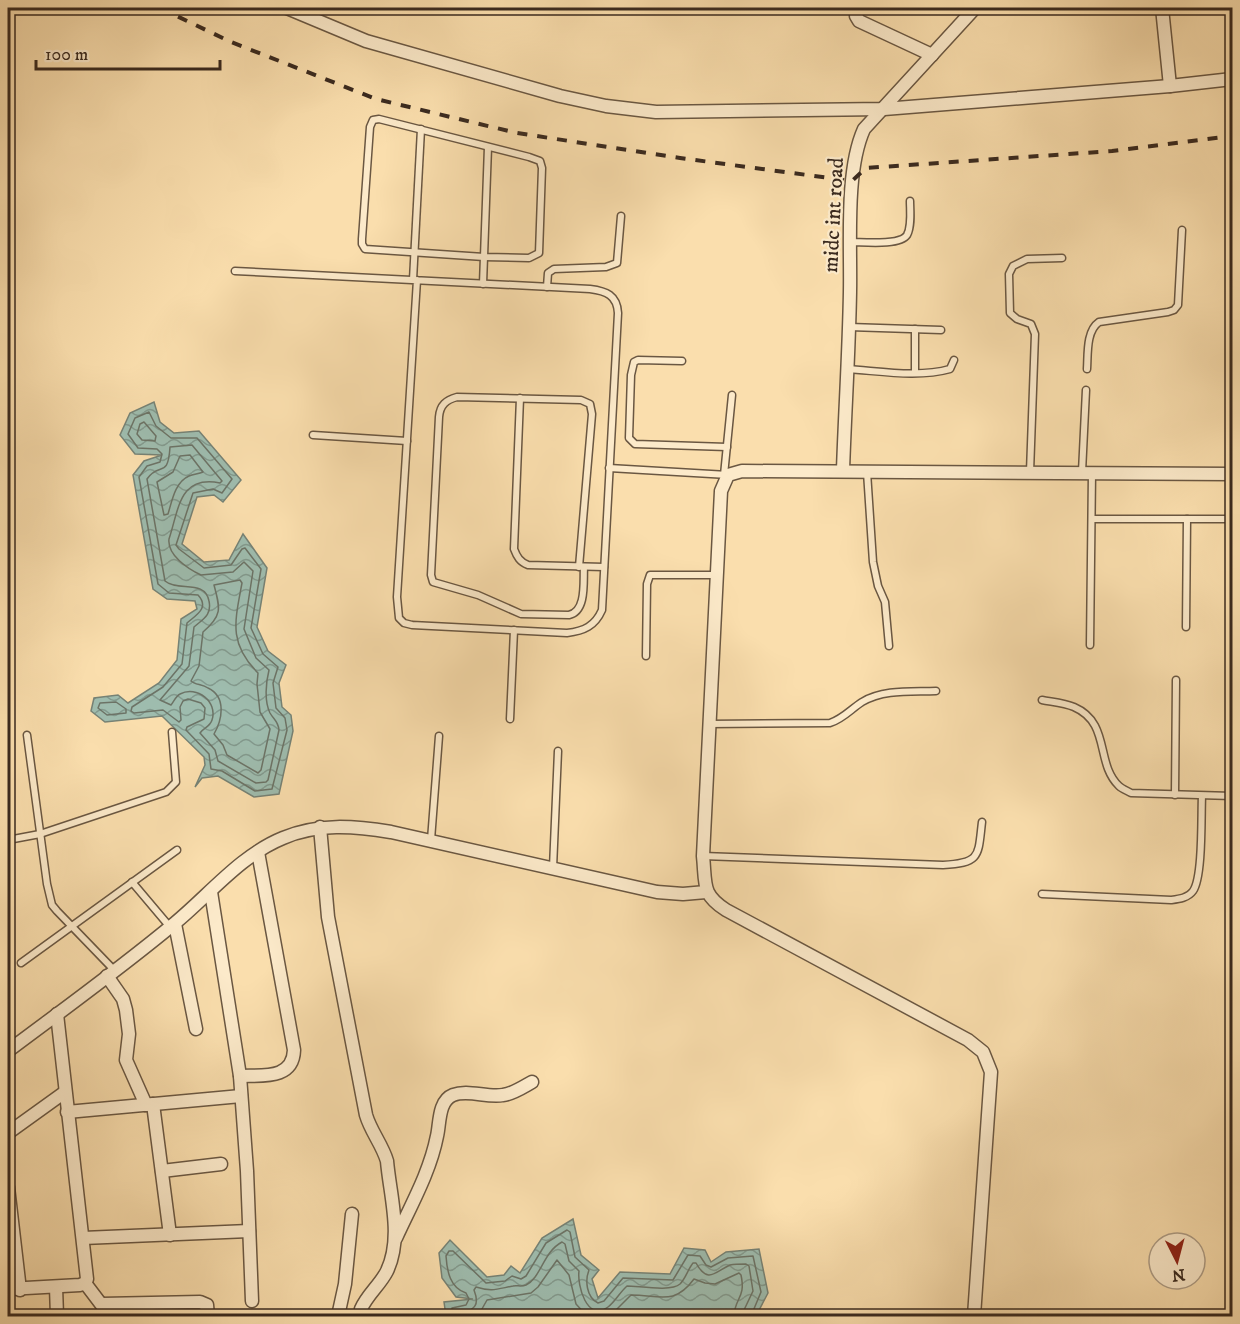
<svg xmlns="http://www.w3.org/2000/svg" width="1240" height="1324" font-family="'IM FELL DW Pica',serif">
<defs>
<pattern id="water-waves" width="16" height="10" patternUnits="userSpaceOnUse" patternTransform="scale(1.5)"><rect width="16" height="10" fill="#9ebcae"/><path d="M0 5q4-4 8 0t8 0" fill="none" stroke="#82998d"/></pattern>
</defs>
<rect width="100%" height="100%" fill="#fadead"/>
<filter id="stains"><feTurbulence type="fractalNoise" baseFrequency=".00333" numOctaves="4"/><feColorMatrix values="0 0 0 0 .2 0 0 0 0 .09 0 0 0 0 .02 0 0 0 .5 -.17"/></filter>
<radialGradient id="worn" r=".72"><stop offset=".6" stop-color="#630" stop-opacity="0"/><stop offset="1" stop-color="#630" stop-opacity=".3"/></radialGradient>
<!-- water -->
<g fill="url(#water-waves)" stroke="#768275" stroke-width="1.5">
<path d="M154,402L160,422L174,433L199,431L241,480L223,502L214,495L197,497L182,544L204,562L229,560L243,534L267,568L257,627L268,651L286,665L279,683L282,707L291,715L293,731L279,794L254,797L218,776L202,778L195,787L205,765L204,757L162,716L105,722L91,711L94,698L118,695L128,703L159,683L177,660L181,619L197,609L195,601L167,599L153,589L133,475L144,461L162,455L135,454L120,435L130,413Z"/>
<path d="M573,1219L581,1255L599,1270L592,1279L598,1298L620,1272L670,1274L684,1248L705,1250L711,1262L726,1252L759,1249L768,1293L756,1316H446L444,1302L473,1299L456,1297L442,1278L439,1253L450,1240L487,1277L504,1275L511,1266L520,1273L542,1238Z"/>
</g>
<g fill="none" stroke-linecap="round" stroke-linejoin="round">
<!-- shore -->
<g stroke="#6c7366" stroke-width="1.5">
<path d="M149,412L156,426L171,438H197L232,479L222,493L213,489L193,493L176,545L179,549L204,568L231,565L242,549L245,548L261,569L251,628L263,654L278,667L273,683L276,708L285,718L287,730L272,789L255,791L222,771L211,769L209,754L186,730L187,727L204,719L205,708L201,703L188,699L183,701L180,707L181,720L179,722L163,710L134,713L131,711L132,707L163,687L182,664L187,623C196,615 210,608 198,595L169,593L158,584L139,477L147,466L160,462L162,454L157,449L138,448L128,434L135,418Z"/>
<path d="M144,422L156,436L155,441L142,440L137,434L140,424Z"/>
<path d="M192,445L222,481L220,483C179,475 179,509 169,539C167,555 188,569 201,575L233,572L244,562L253,571L244,629L256,658L269,670C266,682 264,701 270,713C274,720 278,721 279,730L268,780L266,782L256,783L218,761L215,750L200,733C203,728 210,727 212,720C218,702 197,685 180,694C176,696 174,701 171,705L160,700L189,666L194,627C203,619 212,615 209,601C205,579 178,592 165,581L147,479C159,461 168,480 170,447Z"/>
<path d="M190,455L203,472C199,474 194,474 189,476C175,482 172,501 168,514L164,515L157,482L173,472L180,456Z"/>
<path d="M240,580L242,583C235,621 228,643 258,673L257,684L260,712L270,729L261,770L258,773L227,755L223,745L214,734C222,720 227,697 208,688C202,684 195,685 191,681L199,666L203,632C223,615 220,608 214,585Z"/>
<path d="M116,702L126,709V713L107,715L98,708L100,703Z"/>
<path d="M452,1316V1308L466,1305L469,1299L466,1293C450,1288 447,1271 446,1256L449,1251H453L486,1283L505,1281L512,1276L521,1279L526,1276L546,1243L567,1230L570,1232L575,1257L589,1270C585,1280 586,1297 598,1303L604,1301L623,1278L673,1280L688,1255L700,1256L706,1265L711,1267L728,1258L753,1256L761,1292L751,1316"/>
<path d="M459,1316C472,1309 481,1308 474,1290L476,1287C492,1292 497,1289 513,1286C517,1285 521,1287 526,1285C541,1278 543,1252 562,1242L565,1244L569,1261L579,1271C577,1285 587,1323 608,1307C615,1302 620,1292 627,1286C639,1286 671,1292 680,1284C686,1278 688,1269 693,1263H696C708,1285 716,1271 730,1265C735,1264 741,1264 746,1264L749,1266L753,1291L744,1310L743,1316"/>
<path d="M478,1316L487,1300L531,1293L538,1287L557,1260L569,1275L576,1304L587,1316"/>
<path d="M610,1316L631,1295C660,1295 674,1306 694,1279L705,1283L715,1284L739,1273L741,1275C746,1298 735,1297 734,1316"/>
</g>
<!-- service casing -->
<g stroke="#6a5742" stroke-width="9">
<g id="service">
<path d="M379,119L529,157L540,161L542,168L539,253L529,258L484,257L365,249L362,244V239L370,127L373,120Z"/>
<path d="M851,242C863,242 900,246 907,235C912,226 910,210 910,201"/>
<path d="M235,271L590,289C606,291 617,295 618,313L602,610C595,626 584,631 567,633L412,625L404,623L399,618L397,597L417,280"/>
<path d="M413,280L421,129"/>
<path d="M483,284L488,147"/>
<path d="M547,287L548,273L554,269L606,267L617,263L621,216"/>
<path d="M849,327L941,330"/>
<path d="M915,329V372"/>
<path d="M682,361L638,360L634,362L631,375L629,438L635,444L727,447"/>
<path d="M847,369C880,371 918,378 950,369L954,360"/>
<path d="M1087,369C1088,354 1086,331 1099,322L1168,312L1174,310L1178,305L1182,230"/>
<path d="M520,398L514,549C517,557 520,562 528,565L604,567"/>
<path d="M313,435L407,441"/>
<path d="M609,468L728,475"/>
<path d="M867,472L873,562L878,586L885,602L889,646"/>
<path d="M1030,472L1035,334L1031,324L1017,319L1010,313L1009,274L1013,266L1027,259L1062,258"/>
<path d="M1082,472L1086,390"/>
<path d="M724,475L732,395"/>
<path d="M1092,519H1232"/>
<path d="M579,567L592,414L590,404L581,400L457,397C446,400 440,405 439,417L431,575L433,582L478,595L521,614L569,615C587,611 583,581 584,567"/>
<path d="M1186,627L1187,519"/>
<path d="M1090,645L1092,473"/>
<path d="M646,656L647,584L650,575H717"/>
<path d="M1042,700C1052,702 1064,703 1074,707C1111,723 1095,763 1119,786C1122,789 1128,791 1131,793L1232,796"/>
<path d="M510,719L514,630"/>
<path d="M708,724L830,723C843,719 851,709 862,702C884,689 911,692 936,691"/>
<path d="M27,735L47,884L52,905L57,911L114,970"/>
<path d="M1175,795L1176,680"/>
<path d="M8,840L40,834L166,792L176,782L172,732"/>
<path d="M431,840L439,736"/>
<path d="M703,856L943,865C981,863 978,856 982,822"/>
<path d="M553,868L558,751"/>
<path d="M132,882L170,927"/>
<path d="M1042,894L1171,900C1179,899 1188,898 1193,891C1203,877 1201,816 1202,796"/>
<path d="M21,963L177,850"/>
</g>
</g>
<!-- minor casing -->
<g stroke="#6a5742" stroke-width="15">
<g id="minor">
<path d="M287,8L366,41L560,96L606,106L656,112L884,109L1170,86L1232,79"/>
<path d="M857,8L856,16L859,21L932,55"/>
<path d="M1162,8L1170,86"/>
<path d="M843,470C845,411 849,351 850,292C851,244 845,171 864,129L975,8"/>
<path d="M320,827L328,917L366,1115C371,1132 382,1144 387,1161C390,1196 403,1237 387,1271C380,1285 367,1295 361,1309"/>
<path d="M211,892L240,1076L247,1171L252,1301"/>
<path d="M175,924L196,1029"/>
<path d="M107,976L123,999L126,1010L129,1034L126,1060L146,1105"/>
<path d="M8,1051C64,1009 121,968 175,923C209,895 241,855 283,838C318,823 354,826 391,832L657,892L683,894L706,892"/>
<path d="M240,1076C262,1075 293,1080 294,1050L258,852"/>
<path d="M153,1104L170,1235"/>
<path d="M67,1112L241,1096"/>
<path d="M8,1133L65,1092"/>
<path d="M162,1171L221,1164"/>
<path d="M8,1187L20,1290"/>
<path d="M83,1238L249,1231"/>
<path d="M396,1238C411,1205 430,1172 437,1136C440,1124 438,1101 453,1095C468,1089 487,1098 503,1095C513,1094 523,1087 532,1082"/>
<path d="M85,1283L110,1316"/>
<path d="M56,1287L57,1316"/>
<path d="M8,1289L80,1285L85,1283L87,1279L57,1014"/>
<path d="M102,1304L200,1302L207,1305L208,1316"/>
<path d="M338,1316L345,1284L352,1214"/>
<path d="M974,1316L991,1072L983,1052L968,1040L726,910C701,894 706,884 703,856L721,491L728,475L742,471L1232,474"/>
</g>
</g>
<!-- service -->
<use href="#service" stroke="#fceaca" stroke-width="6"/>
<!-- minor -->
<use href="#minor" stroke="#fceaca" stroke-width="12"/>
<!-- rail -->
<path stroke="#3a2a1f" stroke-width="4" stroke-dasharray="10 10" stroke-linecap="butt" d="M160,8L231,42L376,99L517,133L680,158L852,181L866,168L1112,151L1232,136"/>
</g>
<g text-anchor="middle" stroke-width="4.5" stroke-linejoin="round" paint-order="stroke">
<!-- street labels -->
<g font-size="22" fill="#3a2a1f" stroke="#fceaca">
<text transform="translate(832 215) rotate(-87)" y="8">midc int road</text>
</g>
</g>
<!-- margin -->
<rect width="1240" height="1324" fill="none" stroke="#fadead" stroke-width="30"/>
<rect x="9" y="9" width="1222" height="1306" fill="none" stroke="#3a2a1f" stroke-width="3"/>
<rect x="15" y="15" width="1210" height="1294" fill="none" stroke="#3a2a1f" stroke-width="1.5"/>
<!-- north arrow -->
<g transform="translate(1177 1261) rotate(174)"><circle r="28" fill="#fceaca" stroke="#ae9d86" stroke-width="1.5"/>
<path d="M0-4.5L10 22L0 15L-10 22Z" fill="#8f2418"/>
<text y="-9" font-size="16" font-weight="bold" text-anchor="middle" fill="#3a2a1f">N</text>
</g>
<!-- scale -->
<path d="M36 60v9h184v-9" fill="none" stroke="#3a2a1f" stroke-width="3"/>
<text x="45" y="60" font-size="18" fill="#3a2a1f" stroke="#fceaca" stroke-width="4.5" paint-order="stroke">100 m</text>
<rect width="100%" height="100%" filter="url(#stains)"/>
<rect width="100%" height="100%" fill="url(#worn)"/>
</svg>
